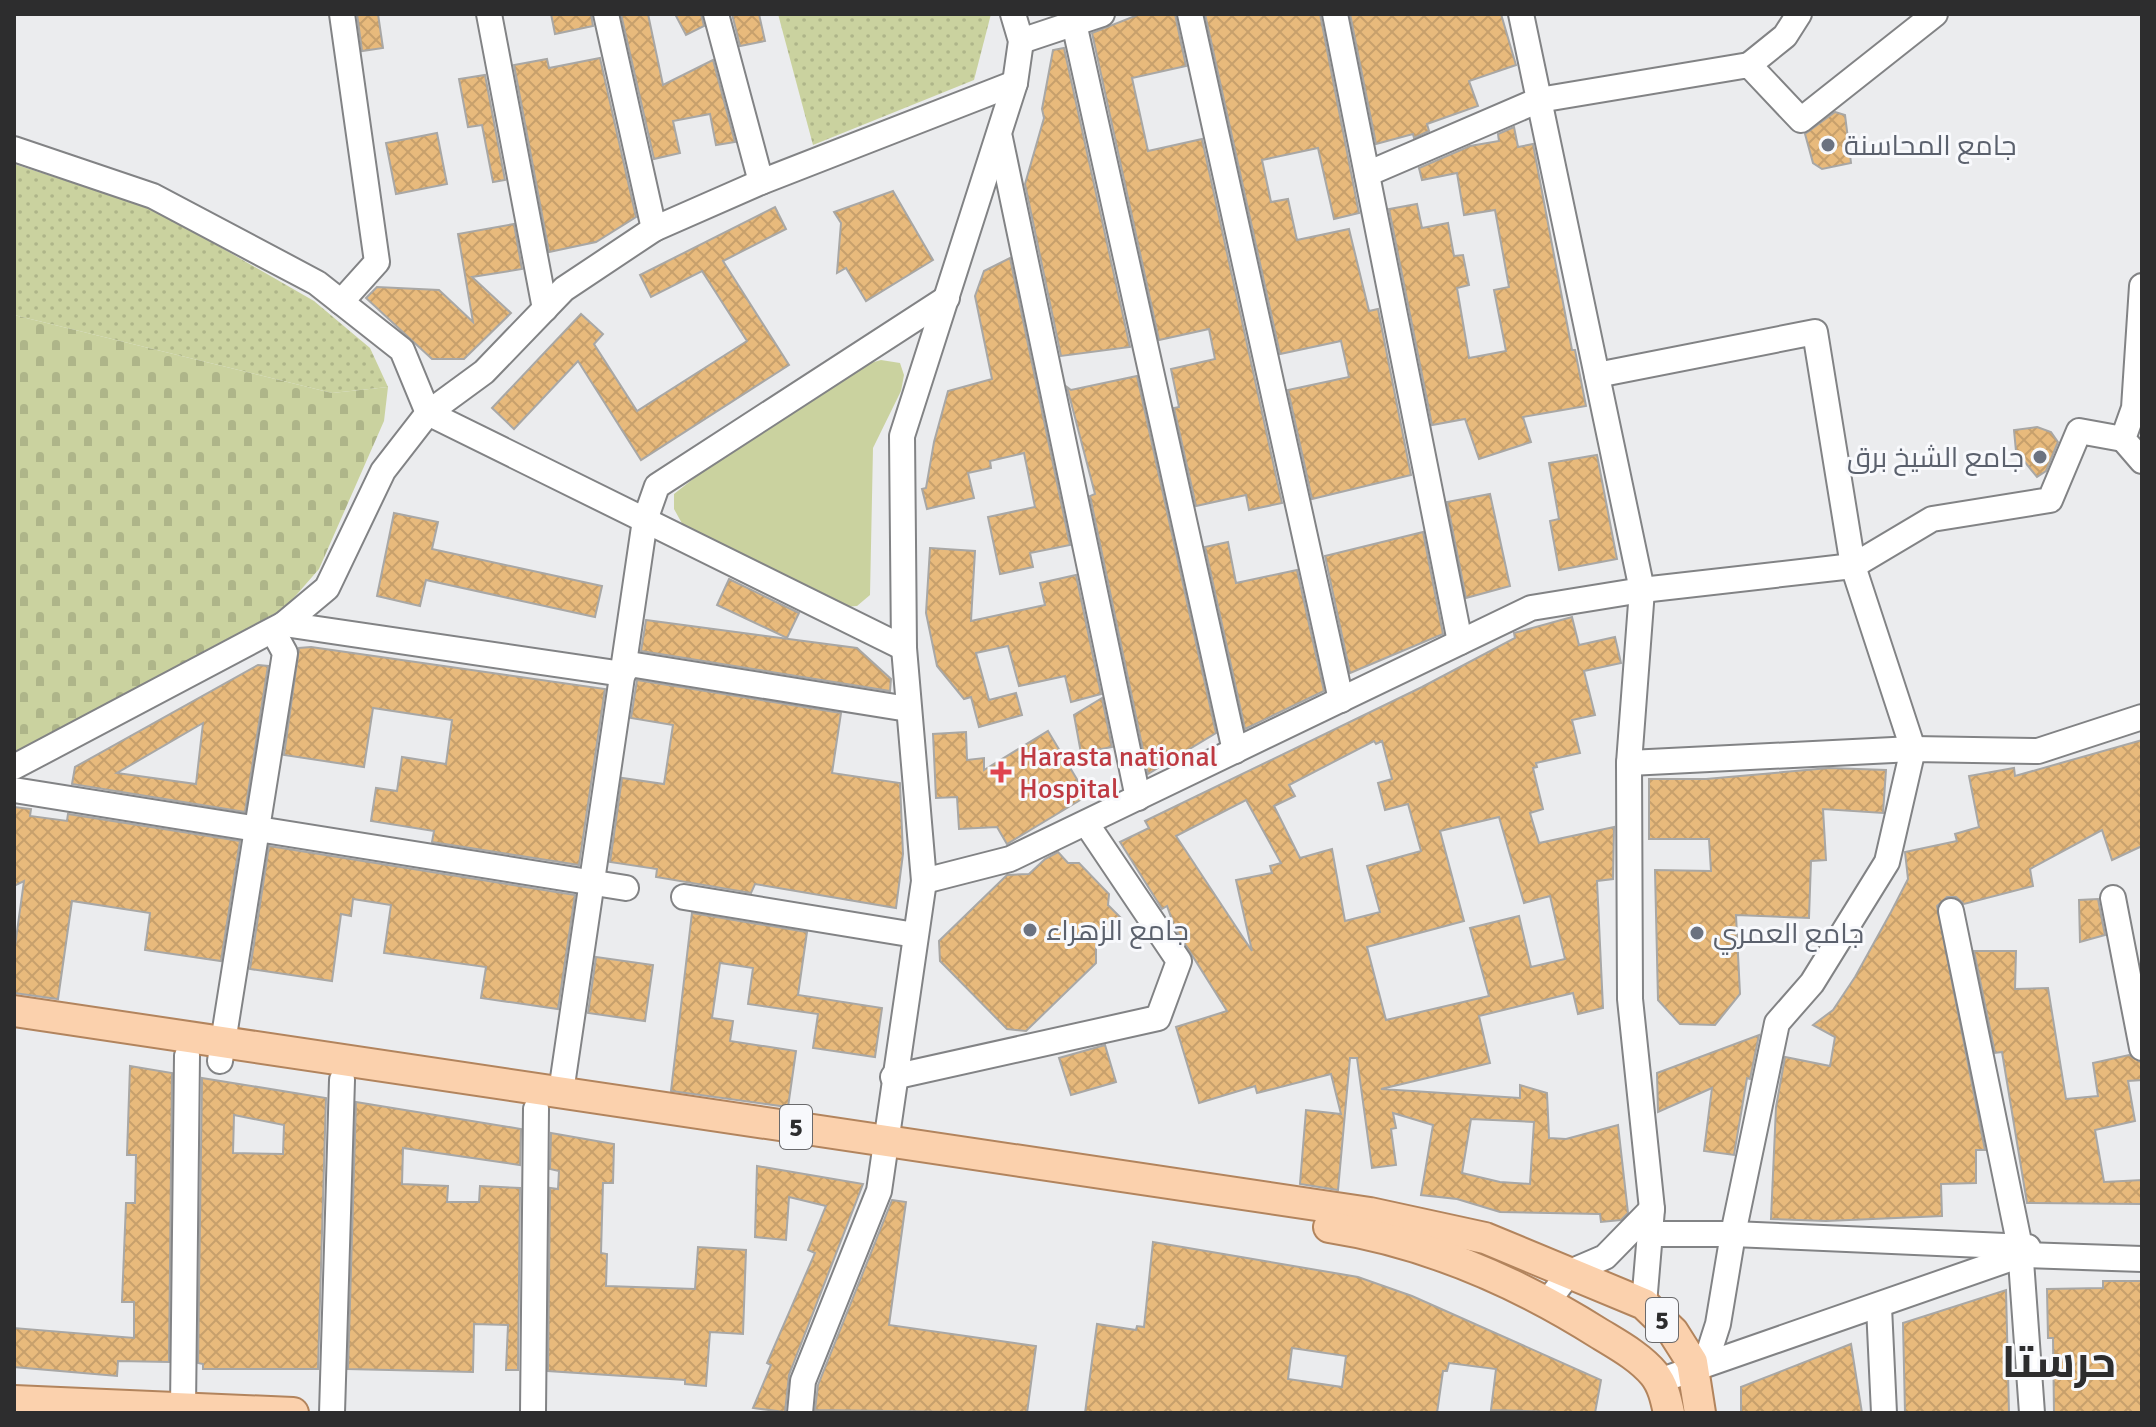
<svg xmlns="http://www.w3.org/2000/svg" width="2156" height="1427" font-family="Signika,Cairo,sans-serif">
<defs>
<pattern id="grass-dots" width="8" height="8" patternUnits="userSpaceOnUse" patternTransform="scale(2)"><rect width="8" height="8" fill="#cad29f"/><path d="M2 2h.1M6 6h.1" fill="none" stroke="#aeb589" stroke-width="1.8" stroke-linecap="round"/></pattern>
<pattern id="cemetery-stones" width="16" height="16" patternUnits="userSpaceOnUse" patternTransform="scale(2)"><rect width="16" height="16" fill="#cad29f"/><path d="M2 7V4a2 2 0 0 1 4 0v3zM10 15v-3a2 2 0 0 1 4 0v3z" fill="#aeb589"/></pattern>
<pattern id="building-cross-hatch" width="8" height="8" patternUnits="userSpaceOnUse" patternTransform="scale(2)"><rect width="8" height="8" fill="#e8ba7c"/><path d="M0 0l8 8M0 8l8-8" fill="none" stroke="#c7a06c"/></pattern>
</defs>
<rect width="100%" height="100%" fill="#ebecee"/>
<!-- grass -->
<g fill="url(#grass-dots)">
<path d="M778,14H991L974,80L813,145Z"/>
<path d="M14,164L154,209L314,301L370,348L388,387L332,393L14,315Z"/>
</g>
<!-- cemetery -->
<path fill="url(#cemetery-stones)" d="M14,315L332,393L388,387L384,421L319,569L285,608L14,753Z"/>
<!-- park -->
<path fill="#cad29f" d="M881,360L900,363L904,375L901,391L873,448L870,595L857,606L844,607L684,527L674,509V494L712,464L867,364Z"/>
<!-- building -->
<g fill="url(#building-cross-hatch)" stroke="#a8a7a5" stroke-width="2" fill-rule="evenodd">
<path d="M357,14H378L383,48L362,51Z"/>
<path d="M551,14H591L593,26L555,34Z"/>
<path d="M621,14H648L663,85L713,60L735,142L716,145L710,114L673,121L680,153L654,159Z"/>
<path d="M675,14H701L704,26L686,35Z"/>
<path d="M732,14H759L765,41L740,46Z"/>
<path d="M1140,14H1175L1186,66L1132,78L1148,151L1202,139L1282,503L1249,510L1246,495L1196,506L1174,408L1179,407L1171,369L1215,359L1209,329L1159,340L1092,33Z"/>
<path d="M1205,14H1320L1359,213L1334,219L1318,148L1262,160L1271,202L1288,199L1297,240L1349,229L1369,311L1378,309L1411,475L1312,499L1288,390L1349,377L1341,341L1280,354Z"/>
<path d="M1350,14H1501L1516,65L1469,81L1478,106L1427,124L1429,131L1414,138L1413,134L1376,144Z"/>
<path d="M1064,48L1130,347L1061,356L1025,184L1044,118L1042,109L1053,50Z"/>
<path d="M600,58L636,217L596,242L549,252L514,65L547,59L549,68Z"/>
<path d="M485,75L505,180L493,182L482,125L468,127L459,79Z"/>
<path d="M1835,112L1845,115L1851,163L1822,169L1813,163L1805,134Z"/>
<path d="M1514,127L1518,147L1533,144L1572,350H1575L1586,406L1523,417L1531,442L1479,459L1465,419L1432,425L1389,209L1417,204L1422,228L1448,223L1454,256L1463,255L1469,285L1457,288L1469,358L1506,351L1494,290L1509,287L1495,210L1464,215L1457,173L1422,180L1419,168L1470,146L1499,141L1498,134Z"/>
<path d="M437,133L447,184L396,194L386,143Z"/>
<path d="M893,191L933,260L866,301L846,268L837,273L841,223L834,212Z"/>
<path d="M775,207L786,229L723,261L789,365L641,460L578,361L514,429L492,408L581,314L603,334L594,344L637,411L747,341L702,271L651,297L640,275Z"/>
<path d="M514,224L522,269L472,277L511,313L464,359H432L366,298L377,287L439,290L473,322L458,234Z"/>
<path d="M1010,258L1070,545L1030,553L1033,567L1000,574L988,517L1035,507L1024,453L990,461L991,468L968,473L974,498L927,509L922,489L926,488L934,442L948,391L992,379L975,296L984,271Z"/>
<path d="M1137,376L1216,733L1148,774L1090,496L1095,494L1067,387L1071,390Z"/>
<path d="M2037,427L2051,432L2058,442L2046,471L2037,477L2016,451L2014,430Z"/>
<path d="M1597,455L1617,559L1559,570L1550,521L1559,519L1549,463Z"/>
<path d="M1490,494L1510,586L1466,598L1447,502Z"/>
<path d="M394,513L438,522L432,549L602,586L595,617L426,580L420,606L377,596Z"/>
<path d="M1423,532L1443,634L1350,673L1325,556Z"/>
<path d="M1228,542L1236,583L1297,570L1324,691L1245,729L1205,547Z"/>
<path d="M930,548L975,551L971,621L1045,605L1040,583L1076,575L1101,694L1071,702L1065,676L1019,686L1008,646L976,653L989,700L1016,693L1022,715L979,727L971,697L964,699L937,666L926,613Z"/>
<path d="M729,579L799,613L787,638L717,605Z"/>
<path d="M1572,617L1579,645L1615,637L1621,663L1584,671L1595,715L1572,720L1580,753L1536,763L1537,767L1533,768L1543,809L1530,813L1539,843L1614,827L1613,879L1597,881L1603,1008L1578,1014L1573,993L1479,1016L1490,1063L1381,1089L1520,1098V1085L1547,1093L1549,1138L1566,1139L1618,1125L1628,1213L1621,1220L1601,1222L1600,1214L1500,1212L1457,1199L1421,1195L1433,1125L1393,1113L1396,1128L1391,1129L1396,1165L1372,1168L1357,1058H1350L1338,1190L1300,1184L1306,1110L1341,1114L1331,1074L1257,1093L1255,1086L1199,1103L1176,1027L1227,1011L1175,928L1167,906L1162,909L1120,842L1149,828L1145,821L1422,687L1515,638L1514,633ZM1374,741L1376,744L1382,741L1392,779L1378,783L1385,810L1408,804L1421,851L1367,866L1380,912L1345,921L1332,849L1300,858L1274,806L1295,796L1289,785ZM1246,800L1281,863L1270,866L1272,873L1236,880L1252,951L1176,836ZM1499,817L1524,903L1550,896L1565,959L1531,967L1519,916L1470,928L1489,996L1386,1020L1367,947L1464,921L1440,831ZM1471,1119L1534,1122L1530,1184L1500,1182L1462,1173Z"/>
<path d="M646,620L857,648L891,679L890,691L641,651Z"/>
<path d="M311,647L605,689L579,865L432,842L434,831L371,821L376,788L397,791L402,757L446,764L452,720L373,708L364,767L284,755L299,648Z"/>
<path d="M258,665L268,666L245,812L72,784L75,767ZM203,723L196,784L117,773Z"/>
<path d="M637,680L841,713L832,773L900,783L903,854L896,908L755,884L751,893L656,877L657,869L610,862L622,778L664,784L673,725L631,718Z"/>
<path d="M1102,698L1112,747L1081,753L1074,715Z"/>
<path d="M1048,731L1087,796L1007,844L997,827L959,829L957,797L936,798L933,734L966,732L967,760L984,758V770Z"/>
<path d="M2142,740V846L2112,860L2102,830L2030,869L2033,886L1964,904L1956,897H1947L1937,906L1985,1150H1976V1183L1941,1184L1942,1216L1826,1221L1771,1219L1776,1107L1785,1057L1830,1066L1835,1037L1813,1025L1833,1010L1855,977L1891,912L1908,879L1905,852L1957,841L1955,834L1979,827L1969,776L2014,768L2015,776Z"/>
<path d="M1829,768L1886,770L1883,813L1823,809L1826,860L1811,861L1809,918L1736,915L1740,994L1715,1025L1680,1024L1658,1000L1655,870L1711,871L1709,839H1649V779H1706Z"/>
<path d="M14,807L31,809L30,816L67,821L68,814L240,841L221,961L145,950L150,913L72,901L58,999L14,993V953L24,881L14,886Z"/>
<path d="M269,846L575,895L558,1009L481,998L486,967L384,953L391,905L353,899L351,916L341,914L332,981L250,969Z"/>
<path d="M1058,852L1068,863H1079L1109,894L1108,905L1121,918L1096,943V963L1026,1031L1007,1029L940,961L939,941L1007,875L1029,874L1045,859Z"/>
<path d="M2098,899L2105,935L2080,942L2079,900Z"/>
<path d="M692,913L807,932L798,995L882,1008L875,1057L813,1048L818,1014L748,1004L753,968L720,963L712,1018L733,1021L730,1041L796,1051L788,1107L671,1091Z"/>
<path d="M1974,951H2016L2015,989L2048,988L2066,1099L2098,1096L2093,1063L2129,1055L2142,1063V1080L2128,1081L2135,1121L2095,1130L2104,1182L2142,1180V1204L2027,1203L2002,1052L1995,1053Z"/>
<path d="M596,957L653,965L645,1021L588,1013Z"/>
<path d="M1759,1035L1750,1079L1747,1078L1734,1155L1704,1151L1712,1088L1658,1112L1657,1073Z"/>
<path d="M1105,1045L1116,1082L1071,1095L1059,1058Z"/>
<path d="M130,1066L172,1073L169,1362L118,1361L117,1376L14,1367V1328L134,1338V1302H122L126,1203H135L136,1155H127Z"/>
<path d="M202,1078L326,1098L318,1369H203V1364L198,1363ZM234,1115L284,1125L283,1154L233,1153Z"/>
<path d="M356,1102L521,1129L520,1165L403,1148L402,1184L448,1186L447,1202H479L480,1186L520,1188L518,1370H506L508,1325L474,1324L473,1372L348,1369Z"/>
<path d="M551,1133L614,1144L613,1183H603L601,1253L607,1254L606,1286L695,1289L698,1247L746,1250L743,1334L710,1332L706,1386L685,1384V1380L548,1371L550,1188L558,1189L559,1171L550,1169Z"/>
<path d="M757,1166L863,1184L789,1375L785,1412L753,1408L771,1365L767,1363L815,1253L808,1250L826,1206L789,1197L786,1240L755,1237Z"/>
<path d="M892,1200L906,1202L889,1325L1036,1346L1027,1413L815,1410L818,1385Z"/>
<path d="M1153,1242L1358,1277L1412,1296L1601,1380L1595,1413L1491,1410L1496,1369L1449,1363L1447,1371H1443L1437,1413H1085L1097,1324L1136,1330L1137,1326L1144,1327ZM1292,1348L1346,1356L1342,1387L1288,1379Z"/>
<path d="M2103,1281H2142V1413H2054L2053,1338H2048L2047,1289L2103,1288Z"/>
<path d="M2006,1290L2009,1413H1905L1903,1323Z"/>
<path d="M1851,1344L1862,1413H1741V1387Z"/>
</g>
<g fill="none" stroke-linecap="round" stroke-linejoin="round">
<!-- minor casing -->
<g stroke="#828385" stroke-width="28">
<g id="minor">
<path d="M489,14L545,309"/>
<path d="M606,14L654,229"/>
<path d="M716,14L761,182"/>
<path d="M1190,14L1341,700"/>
<path d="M1335,14L1460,642"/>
<path d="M1521,14L1642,590L1629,763L1630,999L1652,1209L1644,1304"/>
<path d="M1074,23L1235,751"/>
<path d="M1021,41L1102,14"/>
<path d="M1749,65L1785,36L1799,14"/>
<path d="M1000,138L1138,798"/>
<path d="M14,149L153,196L317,283L402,350L428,413L904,648"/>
<path d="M1367,174L1539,100L1749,65L1801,120L1935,14"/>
<path d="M2142,286L2134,408L2123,439L2142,461"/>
<path d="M341,302L377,262L342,14"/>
<path d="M1597,375L1815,332L1853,566L1913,749L1887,862L1812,983L1777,1023L1733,1234L1718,1324L1710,1349L1695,1371"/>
<path d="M284,624L623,674L629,664L908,709"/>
<path d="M1629,763L1913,749L2038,751L2142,717"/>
<path d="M14,767L284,624L327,588L383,471L428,413L484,372L564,289L654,229L761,182L1015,83"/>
<path d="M14,790L626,888"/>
<path d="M924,881L1010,859L1531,608L1642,590L1853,566L1932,519L2050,500L2079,431L2123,439"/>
<path d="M684,897L915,935"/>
<path d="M2113,898L2142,1048"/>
<path d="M1951,911L2020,1247L2032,1413"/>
<path d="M220,1061L285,653L273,631"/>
<path d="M893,1077L1158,1018L1179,961L1086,823"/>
<path d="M561,1092L645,520L657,486L947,298"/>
<path d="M1650,1234H1733L2028,1247"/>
<path d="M1548,1301L1570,1272L1605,1257L1652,1209"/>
<path d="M1879,1307L1884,1413"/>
<path d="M1659,1381L2021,1255L2142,1259"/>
<path d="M183,1408L187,1056"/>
<path d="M332,1413L342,1080"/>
<path d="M533,1413L536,1109"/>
<path d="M800,1413L803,1381L879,1191L924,881L904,648L902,436L1015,83L1021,41L1013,14"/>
</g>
</g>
<!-- major casing -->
<g stroke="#b2845d" stroke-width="34">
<g id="major">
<path d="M14,1011L1370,1213L1485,1238L1644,1304L1673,1332L1692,1362L1700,1413"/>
<path d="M1329,1227C1425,1242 1518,1282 1600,1334C1618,1345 1640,1357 1654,1374C1663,1385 1666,1399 1669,1413"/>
<path d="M14,1401L293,1413"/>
</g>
</g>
<!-- minor -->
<use href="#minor" stroke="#fff" stroke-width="24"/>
<!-- major -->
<use href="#major" stroke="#fbd1ad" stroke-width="30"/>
</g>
<!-- markers -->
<g fill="#6b7280" stroke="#f8f9fc" stroke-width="3">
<circle cx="1828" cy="145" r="8"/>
<circle cx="2040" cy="457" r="8"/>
<circle cx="1030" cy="930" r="8"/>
<circle cx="1697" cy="933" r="8"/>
</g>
<path fill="#e0444e" stroke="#f8f9fc" stroke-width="3" d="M997 760h8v8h8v8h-8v8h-8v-8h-8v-8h8z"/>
<g text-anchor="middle" stroke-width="6" stroke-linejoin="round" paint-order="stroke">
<!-- shield labels -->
<g fill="#f8f9fc" stroke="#6a6a6c" stroke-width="2">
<rect x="780" y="1105" width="32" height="44" rx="6"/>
<rect x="1646" y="1298" width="32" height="44" rx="6"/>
</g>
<g font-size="26" font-weight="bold" fill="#2d2d2e">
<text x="796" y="1136">5</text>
<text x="1662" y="1329">5</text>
</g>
<!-- worship labels -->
<g font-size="28" fill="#5b616d" stroke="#f8f9fc" text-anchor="start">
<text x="1844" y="155">جامع المحاسنة</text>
<text x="2024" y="467" text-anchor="end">جامع الشيخ برق</text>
<text x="1046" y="940">جامع الزهراء</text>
<text x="1713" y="943">جامع العمري</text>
</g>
<!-- health labels -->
<g font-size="28" fill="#be3a42" stroke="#f8f9fc" text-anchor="start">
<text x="1019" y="766">Harasta national<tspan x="1019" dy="32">Hospital</tspan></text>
</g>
<!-- town labels -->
<g font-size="44" font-weight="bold" fill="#2d2d2e" stroke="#f8f9fc">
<text x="2059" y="1377">حرستا</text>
</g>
</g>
<!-- border -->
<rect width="2156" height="1427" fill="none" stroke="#2d2d2e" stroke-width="32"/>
</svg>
